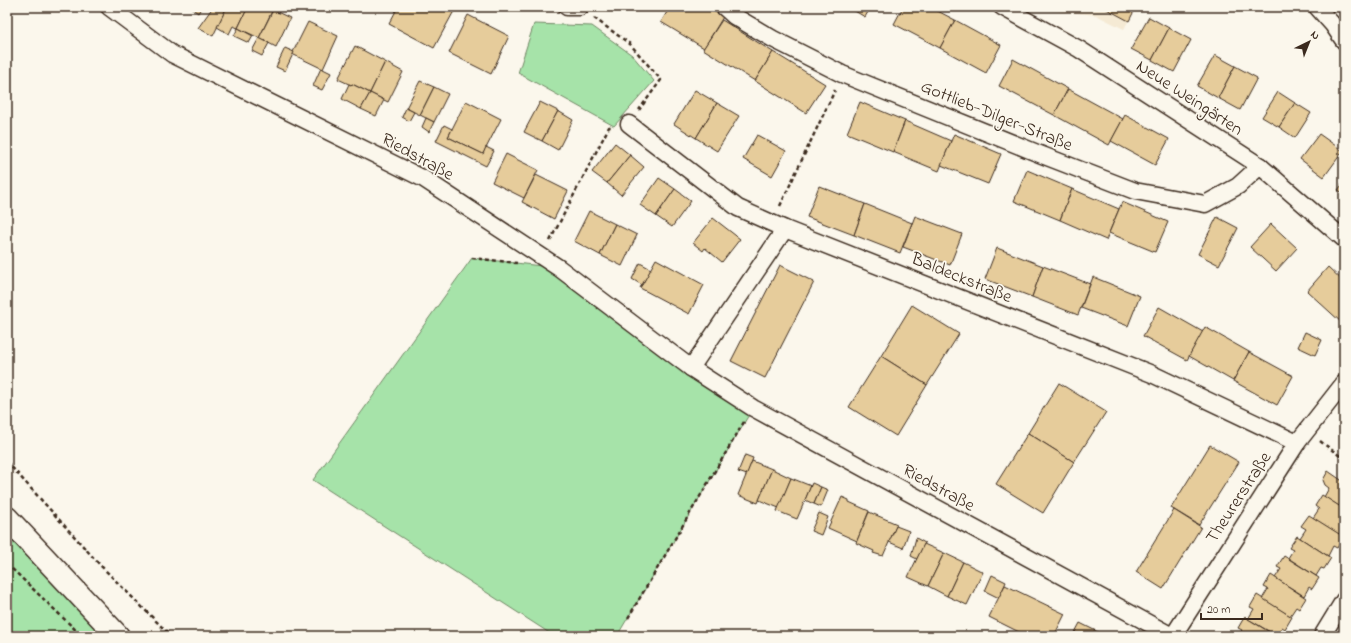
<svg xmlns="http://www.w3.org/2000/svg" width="1351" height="643" font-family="'Indie Flower',sans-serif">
<rect width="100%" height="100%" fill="#fbf7ec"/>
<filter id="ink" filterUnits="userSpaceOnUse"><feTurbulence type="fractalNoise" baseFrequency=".025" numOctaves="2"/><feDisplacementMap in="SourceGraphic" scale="8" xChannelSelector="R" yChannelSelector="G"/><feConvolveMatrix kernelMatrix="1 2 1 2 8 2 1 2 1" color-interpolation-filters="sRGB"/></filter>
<g filter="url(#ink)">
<!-- built -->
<path fill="#f5ead4" d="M1019,7H1136L1124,29L1096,15Z"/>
<!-- green -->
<g fill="#a6e3a9" stroke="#708664">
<path d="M534,24L592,26L632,55L654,81L614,126L518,73Z"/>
<path d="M472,258L559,268L753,408L617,636H554L313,480Z"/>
<path d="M7,518L118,636H7Z"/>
</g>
<!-- building -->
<g fill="#e6cc9b" stroke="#3b2a1e">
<path d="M190,7H202L198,13Z"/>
<path d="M213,7H227L213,36L198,28Z"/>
<path d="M227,7H248L238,28L233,26L229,34L217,27Z"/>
<path d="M248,7H274L259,38L238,28Z"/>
<path d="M398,7H446L454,11L434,48L389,24Z"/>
<path d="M670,7H707L723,17L704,48L661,22Z"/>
<path d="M848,7H871L865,17Z"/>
<path d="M903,7H930L955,20L940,48L894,24Z"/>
<path d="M1103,7H1136L1129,21Z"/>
<path d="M273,10L290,18L276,47L259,38Z"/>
<path d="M468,15L509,36L491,74L449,53Z"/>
<path d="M1149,17L1169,28L1152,60L1131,49Z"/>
<path d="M722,20L773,52L755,81L703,49Z"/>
<path d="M955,20L1001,45L986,73L940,48Z"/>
<path d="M308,22L338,36L323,69L292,54Z"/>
<path d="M238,28L253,36L249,43L234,36Z"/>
<path d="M1169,28L1191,40L1174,72L1152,60Z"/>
<path d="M259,38L269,43L262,56L252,51Z"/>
<path d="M355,46L385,62L370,93L352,84L351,85L338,79Z"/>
<path d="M285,48L294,52L285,71L276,67Z"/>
<path d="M773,52L825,84L806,113L755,81Z"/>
<path d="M1215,55L1235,66L1218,98L1197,86Z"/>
<path d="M1013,59L1068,89L1054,115L999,86Z"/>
<path d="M385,62L403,72L388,102L370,93Z"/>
<path d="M1235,66L1257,78L1240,110L1218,98Z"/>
<path d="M321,68L331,73L322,90L313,86Z"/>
<path d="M420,81L434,87L420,115L406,108Z"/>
<path d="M349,84L351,85L352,84L370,93L361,109L342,99Z"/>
<path d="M434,87L448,94L434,122L420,115Z"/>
<path d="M1068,89L1123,119L1109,145L1054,115Z"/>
<path d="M695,90L717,103L696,138L674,124Z"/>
<path d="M1278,92L1295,103L1279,127L1262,117Z"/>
<path d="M370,93L384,100L376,116L361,109Z"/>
<path d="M466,101L501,119L483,154L448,137Z"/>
<path d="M540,102L558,111L542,141L524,132Z"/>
<path d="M860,102L905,121L893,152L847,133Z"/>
<path d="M717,103L739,116L717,151L696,138Z"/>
<path d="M1295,103L1311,113L1295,138L1279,127Z"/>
<path d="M406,108L414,112L409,121L402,117Z"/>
<path d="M558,111L573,120L558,150L542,141Z"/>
<path d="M1125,115L1169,139L1155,165L1111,141Z"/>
<path d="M426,118L434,122L429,132L422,127Z"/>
<path d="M905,121L951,141L939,171L893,152Z"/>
<path d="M444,125L452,129L448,137L483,154L486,147L494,151L486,166L436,141Z"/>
<path d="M954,134L1001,154L988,184L941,165Z"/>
<path d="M1319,134L1343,151L1324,177L1300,159Z"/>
<path d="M757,135L786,151L772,176L743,159Z"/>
<path d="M615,143L630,155L607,183L592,172Z"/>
<path d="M506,154L538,170L524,198L492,182Z"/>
<path d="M630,155L644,167L621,195L607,183Z"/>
<path d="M1027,170L1072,189L1060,220L1014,201Z"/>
<path d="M536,175L568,191L554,219L522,202Z"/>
<path d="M659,178L675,189L656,216L640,205Z"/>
<path d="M1344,182V194L1338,190Z"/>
<path d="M819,186L865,204L854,235L807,217Z"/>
<path d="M675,189L691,201L672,227L656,216Z"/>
<path d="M1072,189L1119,209L1106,240L1060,220Z"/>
<path d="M1122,202L1168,222L1155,252L1109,233Z"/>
<path d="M865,204L912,223L900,253L854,235Z"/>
<path d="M589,211L615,224L600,255L574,241Z"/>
<path d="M915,216L962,234L950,265L903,247Z"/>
<path d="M1217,217L1238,228L1219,265L1198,254Z"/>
<path d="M713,218L740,239L722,262L705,248L703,251L693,243Z"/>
<path d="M615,224L637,235L622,266L600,255Z"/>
<path d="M1271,224L1297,248L1276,271L1250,247Z"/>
<path d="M997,248L1043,266L1032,297L985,279Z"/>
<path d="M656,259L704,285L689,314L640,288Z"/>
<path d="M640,263L651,269L642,285L632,279Z"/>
<path d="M780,265L814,282L765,378L731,361Z"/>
<path d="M1043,266L1090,284L1078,315L1032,297Z"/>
<path d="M1328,267L1344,282V321L1342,323L1307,291Z"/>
<path d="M1093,277L1140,296L1128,326L1081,308Z"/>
<path d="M912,305L959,334L927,385L881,356Z"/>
<path d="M1159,307L1203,332L1187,360L1143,336Z"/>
<path d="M1205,327L1249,352L1233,381L1189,356Z"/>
<path d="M1305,332L1322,340L1315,355L1298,347Z"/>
<path d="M1249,352L1293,376L1277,405L1233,381Z"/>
<path d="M881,356L927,385L896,436L849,407Z"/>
<path d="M1059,383L1106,412L1074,462L1028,433Z"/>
<path d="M1028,433L1074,462L1043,513L996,484Z"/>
<path d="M1210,445L1239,462L1199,525L1171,508Z"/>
<path d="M745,455L753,458L747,475L738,472Z"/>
<path d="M752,461L772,469L758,503L738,495Z"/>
<path d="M772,469L791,478L779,508L759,500Z"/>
<path d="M1328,471L1344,482V509L1324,497L1329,488L1325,485L1323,480Z"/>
<path d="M791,478L811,486L797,519L777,511Z"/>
<path d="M812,483L821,487L814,504L805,500Z"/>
<path d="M821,487L828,490L821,507L814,504Z"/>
<path d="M1322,495L1344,509V531L1341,536L1313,518L1319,509L1315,506Z"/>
<path d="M842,497L849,500V502L869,511L857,541L828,528Z"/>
<path d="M1174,510L1201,527L1163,589L1136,572Z"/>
<path d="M869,512L897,524L883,556L873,553L874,551L856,543Z"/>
<path d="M819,513L828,517L821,535L811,531Z"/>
<path d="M1309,515L1344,537L1337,548L1333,546L1328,556L1300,538L1306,529L1301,526Z"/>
<path d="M896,526L909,531L903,548L889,542Z"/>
<path d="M1297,536L1331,558L1324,569L1321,568L1316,576L1288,558L1293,550L1289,548Z"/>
<path d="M916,538L925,543L917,559L911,556Z"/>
<path d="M924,544L944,553L928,586L908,577Z"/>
<path d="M944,553L963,562L947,596L928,586Z"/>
<path d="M1284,556L1319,578L1312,589L1309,587L1304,596L1275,578L1281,569L1277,567Z"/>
<path d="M963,562L983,572L967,605L947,596Z"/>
<path d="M992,575L1006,582L999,598L985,591Z"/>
<path d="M1271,575L1306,598L1299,609L1296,607L1290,616L1262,599L1268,589L1264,587Z"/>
<path d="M1005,585L1065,614L1054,636H1027L989,617Z"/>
<path d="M1257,595L1292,617L1285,629L1282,627L1277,636L1248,619L1254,609L1250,607Z"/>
<path d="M1245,616L1248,619L1276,636H1238L1242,630L1238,628Z"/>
<path d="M1080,623L1106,636H1073Z"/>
</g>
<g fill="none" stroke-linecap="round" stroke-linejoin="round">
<!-- minor casing -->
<g stroke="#3b2a1e" stroke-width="19">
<g id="minor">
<path d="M109,7L172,54L424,179L559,268L691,368L753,408L1172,636"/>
<path d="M567,7H580"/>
<path d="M724,7L734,16L773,39L842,74L1042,155L1135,191L1205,204L1238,186L1260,166"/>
<path d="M1002,7L1079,49L1260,166L1344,239"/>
<path d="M1317,7L1333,25L1344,41"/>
<path d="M629,124L738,208L785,229L1152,374L1297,443"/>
<path d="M691,368L785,229"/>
<path d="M1173,636L1297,443L1344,383"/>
<path d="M1322,636L1344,600"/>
</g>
</g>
<!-- secondary casing -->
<g stroke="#3b2a1e" stroke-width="25">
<path id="secondary" d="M7,518L118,636"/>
</g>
<!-- path -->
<g stroke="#3b2a1e" stroke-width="2.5" stroke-dasharray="4 3" stroke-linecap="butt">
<path d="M594,18L630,44L661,80L639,110"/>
<path d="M780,206L835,90"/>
<path d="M550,241L609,127H612"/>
<path d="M472,258L517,263"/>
<path d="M1320,441L1344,459"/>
<path d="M7,462L101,566L171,636"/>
<path d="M7,564L82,636"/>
<path d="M628,618L744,422"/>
</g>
<!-- minor -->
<use href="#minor" stroke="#fbf7ec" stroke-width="16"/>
<!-- secondary -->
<use href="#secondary" stroke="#fbf7ec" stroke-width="22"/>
</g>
</g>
<g text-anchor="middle" stroke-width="3.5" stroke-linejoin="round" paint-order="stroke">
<!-- street labels -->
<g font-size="18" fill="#3b2a1e" stroke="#fbf7ec">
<text transform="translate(1190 97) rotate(33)" y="6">Neue Weingärten</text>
<text transform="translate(997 115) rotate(22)" y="6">Gottlieb-Dilger-Straße</text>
<text transform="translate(418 156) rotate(29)" y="6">Riedstraße</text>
<text transform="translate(962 277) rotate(22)" y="6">Baldeckstraße</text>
<text transform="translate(939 487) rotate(29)" y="6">Riedstraße</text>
<text transform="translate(1238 497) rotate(-57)" y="6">Theurerstraße</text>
</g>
</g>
<!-- margin -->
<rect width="1351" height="643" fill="none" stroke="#fbf7ec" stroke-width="24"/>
<rect x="12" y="12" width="1327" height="619" fill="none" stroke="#3b2a1e" stroke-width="1.5" filter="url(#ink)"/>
<!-- north arrow -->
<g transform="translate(1309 42) rotate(43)" stroke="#fbf7ec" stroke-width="3" paint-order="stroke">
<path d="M0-3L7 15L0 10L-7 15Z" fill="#3b2a1e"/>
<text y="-6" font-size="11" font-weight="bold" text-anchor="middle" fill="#3b2a1e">N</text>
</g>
<!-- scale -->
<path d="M1201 613v6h61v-6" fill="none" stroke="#3b2a1e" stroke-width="2"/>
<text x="1207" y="613" font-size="12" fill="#3b2a1e" stroke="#fbf7ec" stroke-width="3" paint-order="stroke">20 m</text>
</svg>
